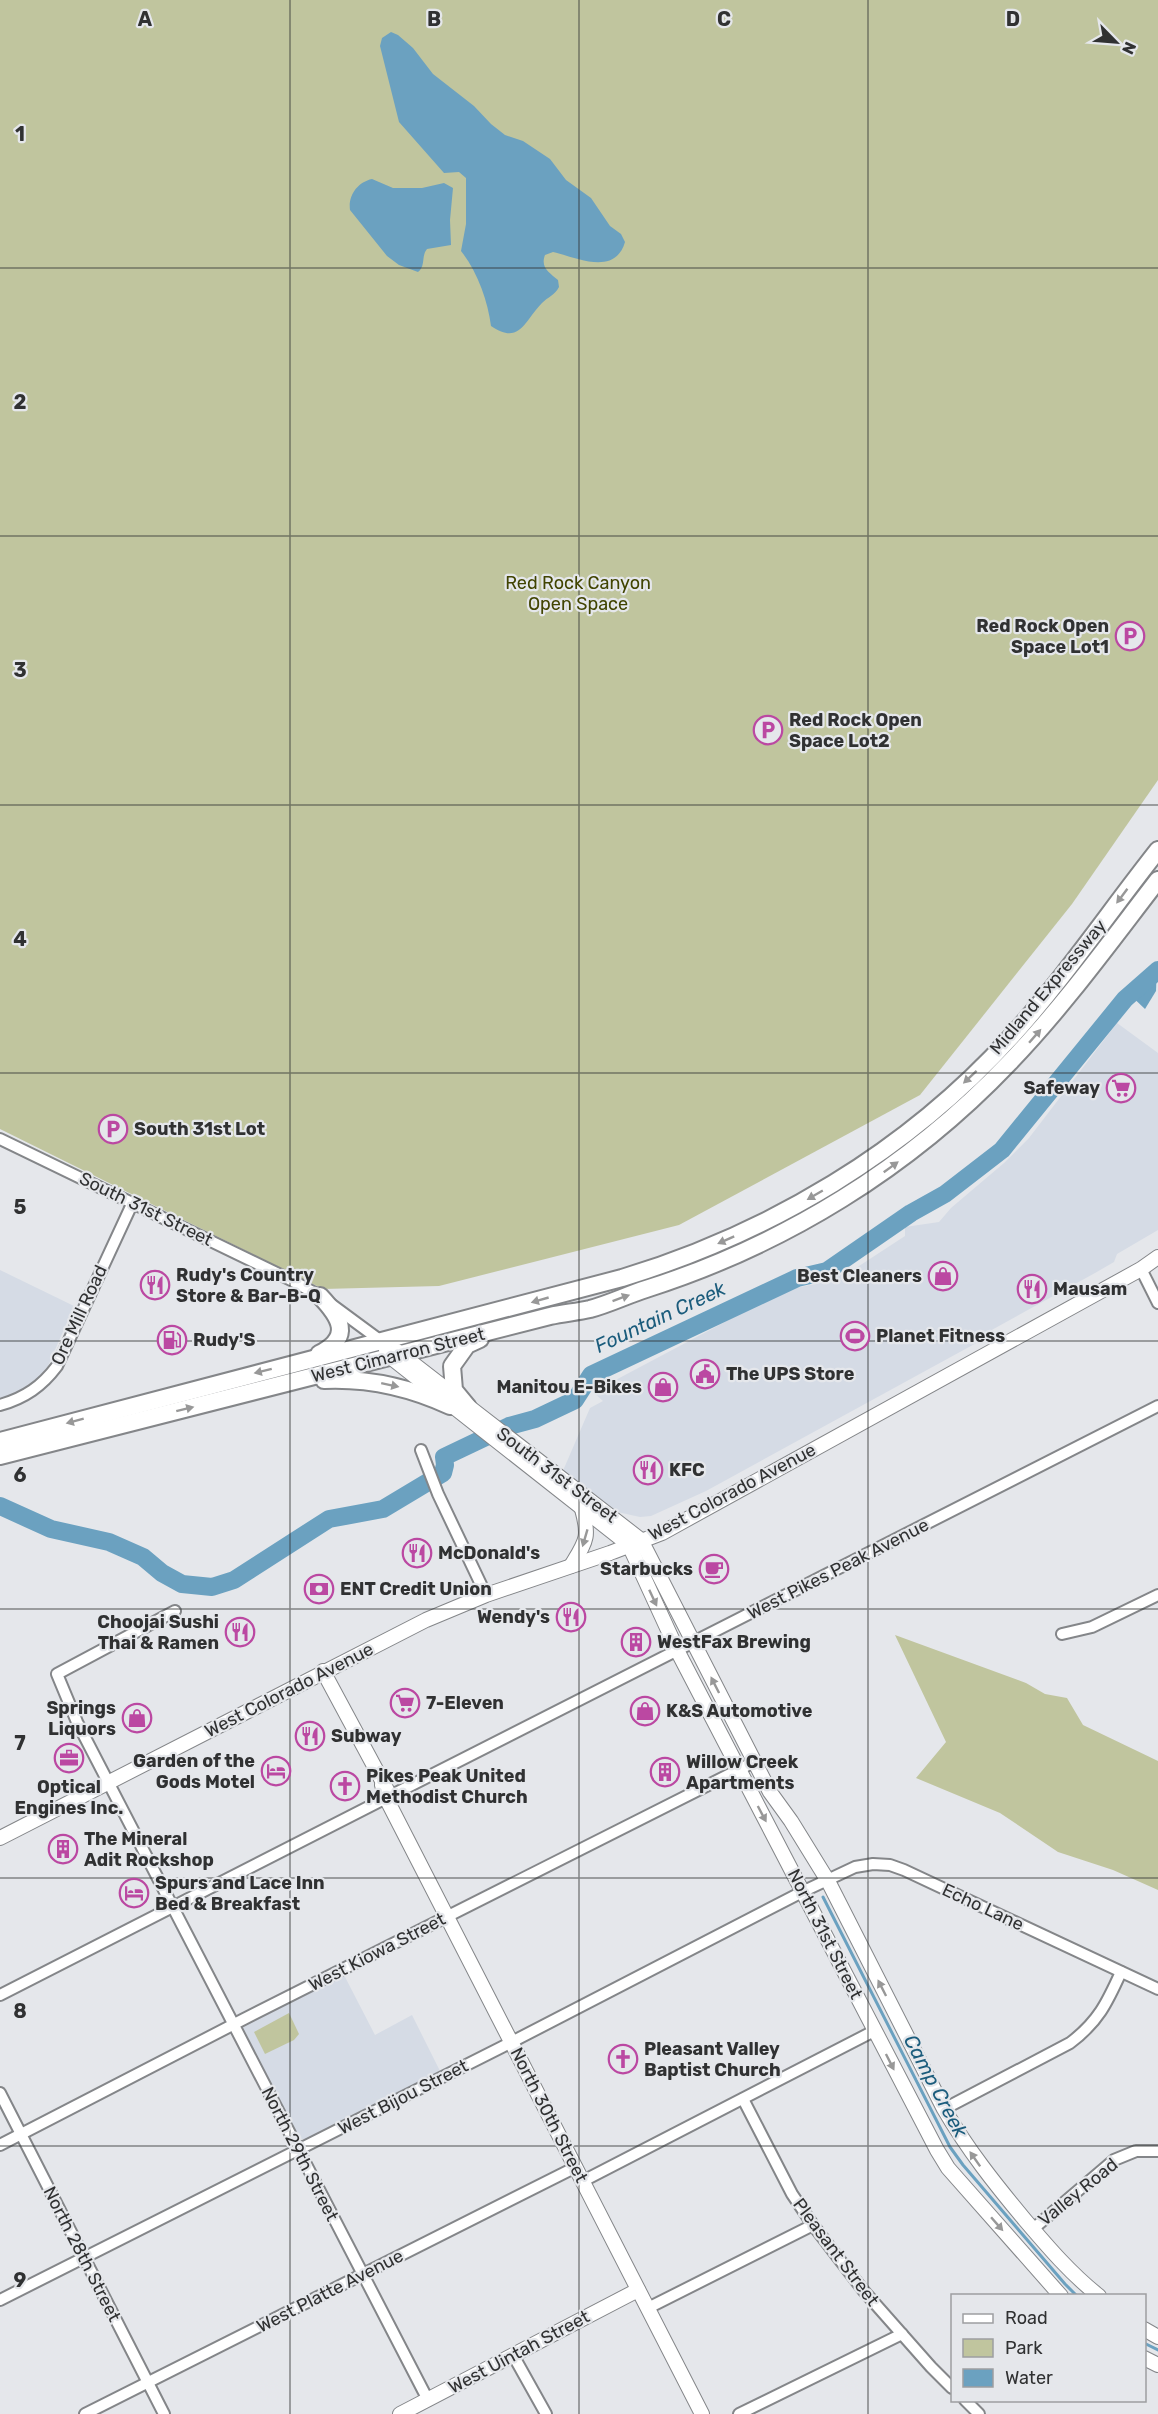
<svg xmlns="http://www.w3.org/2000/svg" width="1158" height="2414" font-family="Rubik,sans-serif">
<rect width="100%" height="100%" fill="#e5e7eb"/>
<!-- built -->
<g fill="#d5dbe5">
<path d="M1117,1023L1158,1053V1230L1117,1254L1114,1262L1095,1273L979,1337L976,1333L980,1341L706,1491L651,1516L640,1517L613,1511L562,1473L590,1408L603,1401L593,1392L785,1290L821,1283L856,1268L905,1236V1227L939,1222L951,1208L1004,1163L1029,1138Z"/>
<path d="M0,1270L74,1306L48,1366L37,1379L21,1391L0,1399Z"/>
<path d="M344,1975L375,2035L412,2015L440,2071L307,2139H300L243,2028L246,2023Z"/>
</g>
<!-- green -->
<g fill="#c0c59e">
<path d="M0,0H1158V780L1072,904L920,1095L679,1225L439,1286L323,1289L0,1129Z"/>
<path d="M895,1635L1026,1683L1045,1694L1067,1698L1083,1725L1158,1761V1890L1113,1870L1058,1852L1000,1813L916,1778L946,1742Z"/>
<path d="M289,2013L299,2034L294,2040L265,2054L254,2032Z"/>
</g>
<!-- water -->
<g fill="#6ba1c0">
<path d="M391,32L398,35L413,48L433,74L474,106L491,124L505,135L523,141L550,159L566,180L591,198L610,226L621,234L625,242C615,277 575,257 553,252L545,255C540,268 550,273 558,280L559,287C555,295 548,297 542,303C525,320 520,346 491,326C488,301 477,271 461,251L466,224V178L459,172L444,173L399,122L380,46L382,38Z"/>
<path d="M372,179L393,188H422L444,183L453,188L450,220L451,245L427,249C421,256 426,266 418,272L399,265L387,256L350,210C348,195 358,182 372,179Z"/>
<path d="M1157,966L1156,991L1145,1009L1126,991L1141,975Z"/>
</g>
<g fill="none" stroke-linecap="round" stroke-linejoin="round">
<!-- stream -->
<g stroke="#6ba1c0" stroke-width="3">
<path d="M823,1897L950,2147L963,2165L1065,2284L1077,2296"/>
<path d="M1144,2343L1158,2350"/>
</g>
<!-- river -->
<path stroke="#6ba1c0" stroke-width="18" d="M0,1506L51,1529L109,1542L143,1557L162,1573L182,1584L212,1587L234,1580L329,1519L383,1509L443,1473L445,1465L444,1457L509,1426L535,1419L575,1400L591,1375L797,1278L827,1271L911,1213L945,1194L1002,1150L1125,999L1158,970"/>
<!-- minor casing -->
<g stroke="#848689" stroke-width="14">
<g id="minor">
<path d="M0,1139L291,1280L320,1296L381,1341"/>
<path d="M1141,1269L1158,1303"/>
<path d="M0,1405C25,1398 42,1386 57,1366L133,1202"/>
<path d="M421,1450L438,1494L486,1595"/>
<path d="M175,1611L57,1674L77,1722L428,2400"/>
<path d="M1062,1634L1092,1627L1158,1595"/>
<path d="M390,1796L1158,1406"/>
<path d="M0,1995L386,1798"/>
<path d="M0,2093L164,2414"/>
<path d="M743,2099L792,2194L813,2225L863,2290L931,2367L952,2388"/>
<path d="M944,2109L1070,2043C1098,2022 1107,2003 1121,1972"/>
<path d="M0,2145L244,2019L754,1762"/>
<path d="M583,2181L874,2031"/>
<path d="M1033,2229L1114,2160L1136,2151H1158"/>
<path d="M0,2300L502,2047L804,1891L855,1867L873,1864L890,1865L904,1870L1158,1989"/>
<path d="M648,2308L813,2225"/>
<path d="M513,2355L546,2414"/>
<path d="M965,2400L979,2414"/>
<path d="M85,2414L576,2167"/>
<path d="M739,2414L902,2334"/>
</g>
</g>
<!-- major casing -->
<g stroke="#848689" stroke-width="16">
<g id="major">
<path d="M386,1350L389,1356L629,1545L679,1654L937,2150L948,2168L1061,2296"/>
<path d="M397,1351L641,1540L770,1792L791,1821L828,1881L944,2109C968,2150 995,2184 1025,2220C1048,2247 1071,2274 1099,2296"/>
<path d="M571,1566C586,1541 590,1538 582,1509"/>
<path d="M323,1671L387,1790"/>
<path d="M382,1785L386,1798L702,2414"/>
<path d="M0,1838L426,1620L486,1595L610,1553L662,1533L1141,1269L1158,1257"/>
<path d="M1144,2329L1158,2337"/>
<path d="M1144,2358L1158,2365"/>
<path d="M400,2414L638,2290"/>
</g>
</g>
<!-- highway casing -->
<g stroke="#848689" stroke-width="20">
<g id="highway">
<path d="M319,1354C353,1337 340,1317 320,1296"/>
<path d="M324,1380C369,1378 409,1387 450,1406"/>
<path d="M468,1407L454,1390L452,1366L467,1345L480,1339"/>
<path d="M0,1441L622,1278C770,1233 907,1152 1012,1036C1065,977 1109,912 1158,850"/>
<path d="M0,1456L550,1316C563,1313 577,1312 590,1309C609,1304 627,1295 646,1289C784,1245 909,1168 1009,1063C1064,1006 1110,942 1158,880"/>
</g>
</g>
<!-- minor -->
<use href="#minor" stroke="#fff" stroke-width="10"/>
<!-- major -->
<use href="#major" stroke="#fff" stroke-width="14"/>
<!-- highway -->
<use href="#highway" stroke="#fff" stroke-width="16"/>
</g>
<!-- one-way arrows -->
<defs><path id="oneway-solid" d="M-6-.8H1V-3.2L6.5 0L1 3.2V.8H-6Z" transform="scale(1.5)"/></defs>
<g fill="#989898">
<use href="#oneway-solid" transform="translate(1122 896) rotate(127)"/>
<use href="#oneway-solid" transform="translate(1035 1036) rotate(-49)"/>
<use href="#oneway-solid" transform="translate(970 1077) rotate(137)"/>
<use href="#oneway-solid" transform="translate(891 1167) rotate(-36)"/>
<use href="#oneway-solid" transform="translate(815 1195) rotate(150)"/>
<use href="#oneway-solid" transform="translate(726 1240) rotate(156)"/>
<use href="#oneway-solid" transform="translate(621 1298) rotate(-20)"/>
<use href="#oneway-solid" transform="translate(540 1300) rotate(164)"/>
<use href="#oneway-solid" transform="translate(263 1371) rotate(166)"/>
<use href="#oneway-solid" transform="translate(390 1385) rotate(12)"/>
<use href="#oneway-solid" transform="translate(185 1409) rotate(-14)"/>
<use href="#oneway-solid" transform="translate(75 1421) rotate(165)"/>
<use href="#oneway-solid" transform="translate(585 1538) rotate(106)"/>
<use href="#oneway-solid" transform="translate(653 1598) rotate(65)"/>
<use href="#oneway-solid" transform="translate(715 1685) rotate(-117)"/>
<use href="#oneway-solid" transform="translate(762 1814) rotate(62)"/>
<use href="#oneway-solid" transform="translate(882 1988) rotate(-117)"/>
<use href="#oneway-solid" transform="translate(890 2062) rotate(63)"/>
<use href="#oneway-solid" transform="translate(975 2159) rotate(-125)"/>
<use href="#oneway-solid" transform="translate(997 2224) rotate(49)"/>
</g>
<!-- grid -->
<path fill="none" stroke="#303132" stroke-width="1.5" stroke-opacity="0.55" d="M290,0V2414M579,0V2414M868,0V2414M0,268H1158M0,536H1158M0,805H1158M0,1073H1158M0,1341H1158M0,1609H1158M0,1878H1158M0,2146H1158"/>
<!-- icons -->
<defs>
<g id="parking-ring" transform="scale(1.5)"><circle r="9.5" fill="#e5e7eb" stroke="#bb48a2" stroke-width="1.5"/><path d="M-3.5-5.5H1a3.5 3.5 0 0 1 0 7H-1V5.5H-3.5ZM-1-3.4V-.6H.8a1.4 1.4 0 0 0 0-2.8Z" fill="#bb48a2"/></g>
<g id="supermarket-ring" transform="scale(1.5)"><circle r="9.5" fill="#e5e7eb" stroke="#bb48a2" stroke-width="1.5"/><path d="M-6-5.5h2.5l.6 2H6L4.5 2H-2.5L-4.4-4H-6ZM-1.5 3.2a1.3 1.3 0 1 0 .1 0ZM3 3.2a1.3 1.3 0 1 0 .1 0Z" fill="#bb48a2"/></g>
<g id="shop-ring" transform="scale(1.5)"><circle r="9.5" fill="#e5e7eb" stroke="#bb48a2" stroke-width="1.5"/><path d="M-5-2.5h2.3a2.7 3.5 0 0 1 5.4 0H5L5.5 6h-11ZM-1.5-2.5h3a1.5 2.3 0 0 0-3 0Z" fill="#bb48a2"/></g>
<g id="restaurant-ring" transform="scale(1.5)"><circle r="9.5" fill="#e5e7eb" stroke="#bb48a2" stroke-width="1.5"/><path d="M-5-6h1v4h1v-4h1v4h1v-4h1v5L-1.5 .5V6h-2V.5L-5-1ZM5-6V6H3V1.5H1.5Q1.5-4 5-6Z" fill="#bb48a2"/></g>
<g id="stadium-ring" transform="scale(1.5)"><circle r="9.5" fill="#e5e7eb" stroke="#bb48a2" stroke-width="1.5"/><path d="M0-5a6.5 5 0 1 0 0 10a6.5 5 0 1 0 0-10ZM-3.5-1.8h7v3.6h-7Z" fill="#bb48a2"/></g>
<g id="fuel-ring" transform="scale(1.5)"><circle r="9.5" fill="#e5e7eb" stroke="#bb48a2" stroke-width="1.5"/><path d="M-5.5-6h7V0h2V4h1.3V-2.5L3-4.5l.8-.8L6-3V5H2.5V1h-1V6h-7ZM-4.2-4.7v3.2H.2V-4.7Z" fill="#bb48a2"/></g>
<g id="civic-ring" transform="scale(1.5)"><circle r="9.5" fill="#e5e7eb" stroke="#bb48a2" stroke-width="1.5"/><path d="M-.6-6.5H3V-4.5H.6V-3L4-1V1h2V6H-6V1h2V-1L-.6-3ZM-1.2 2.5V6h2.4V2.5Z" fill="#bb48a2"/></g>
<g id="cafe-ring" transform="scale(1.5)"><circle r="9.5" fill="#e5e7eb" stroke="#bb48a2" stroke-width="1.5"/><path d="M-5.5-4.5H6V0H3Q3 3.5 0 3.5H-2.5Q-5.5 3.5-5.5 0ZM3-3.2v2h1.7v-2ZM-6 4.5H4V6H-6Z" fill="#bb48a2"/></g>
<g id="bank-ring" transform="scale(1.5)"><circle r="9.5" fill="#e5e7eb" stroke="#bb48a2" stroke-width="1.5"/><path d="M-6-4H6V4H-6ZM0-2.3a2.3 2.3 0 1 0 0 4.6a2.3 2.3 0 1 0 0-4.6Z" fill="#bb48a2"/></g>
<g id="building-ring" transform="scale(1.5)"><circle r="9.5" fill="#e5e7eb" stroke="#bb48a2" stroke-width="1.5"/><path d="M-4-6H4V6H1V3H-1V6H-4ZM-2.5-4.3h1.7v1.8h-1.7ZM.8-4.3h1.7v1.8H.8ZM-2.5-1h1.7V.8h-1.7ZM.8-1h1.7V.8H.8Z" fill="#bb48a2"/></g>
<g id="office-ring" transform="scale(1.5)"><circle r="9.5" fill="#e5e7eb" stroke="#bb48a2" stroke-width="1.5"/><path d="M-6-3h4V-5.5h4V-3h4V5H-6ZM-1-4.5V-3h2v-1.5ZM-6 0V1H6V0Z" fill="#bb48a2"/></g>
<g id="hotel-ring" transform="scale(1.5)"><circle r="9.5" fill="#e5e7eb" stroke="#bb48a2" stroke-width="1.5"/><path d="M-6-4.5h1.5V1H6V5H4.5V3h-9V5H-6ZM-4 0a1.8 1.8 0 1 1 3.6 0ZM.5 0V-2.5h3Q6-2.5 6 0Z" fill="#bb48a2"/></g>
<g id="church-ring" transform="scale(1.5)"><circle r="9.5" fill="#e5e7eb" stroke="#bb48a2" stroke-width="1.5"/><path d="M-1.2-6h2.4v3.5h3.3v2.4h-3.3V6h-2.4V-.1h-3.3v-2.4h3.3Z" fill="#bb48a2"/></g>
</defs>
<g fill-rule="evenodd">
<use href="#parking-ring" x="1130" y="636"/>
<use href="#parking-ring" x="768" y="730"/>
<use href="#supermarket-ring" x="1121" y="1088"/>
<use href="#parking-ring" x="113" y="1129"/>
<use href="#shop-ring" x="943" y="1276"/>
<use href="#restaurant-ring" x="155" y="1285"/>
<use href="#restaurant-ring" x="1032" y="1289"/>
<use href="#stadium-ring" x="855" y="1336"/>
<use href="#fuel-ring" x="172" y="1340"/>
<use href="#civic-ring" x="705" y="1374"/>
<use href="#shop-ring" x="663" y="1387"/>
<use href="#restaurant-ring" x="648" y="1470"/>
<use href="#restaurant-ring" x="417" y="1553"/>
<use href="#cafe-ring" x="714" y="1569"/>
<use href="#bank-ring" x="319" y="1589"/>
<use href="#restaurant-ring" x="571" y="1617"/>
<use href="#restaurant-ring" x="240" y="1632"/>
<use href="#building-ring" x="636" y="1642"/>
<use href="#supermarket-ring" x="405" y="1703"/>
<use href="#shop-ring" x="645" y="1711"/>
<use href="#shop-ring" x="137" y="1718"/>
<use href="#restaurant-ring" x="310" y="1736"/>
<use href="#office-ring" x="69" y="1758"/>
<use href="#hotel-ring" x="276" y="1771"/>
<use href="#building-ring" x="665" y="1772"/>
<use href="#church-ring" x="345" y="1786"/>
<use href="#building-ring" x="63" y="1849"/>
<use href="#hotel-ring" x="134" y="1893"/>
<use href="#church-ring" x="623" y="2059"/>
</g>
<g text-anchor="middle" stroke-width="4.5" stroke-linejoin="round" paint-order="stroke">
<!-- park labels -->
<g font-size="18" fill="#414401" stroke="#e5e7eb">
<text x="578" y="589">Red Rock Canyon<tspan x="578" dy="21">Open Space</tspan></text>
</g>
<!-- poi labels -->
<g font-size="18" font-weight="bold" fill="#303132" stroke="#e5e7eb" text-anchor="start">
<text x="1109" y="632" text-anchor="end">Red Rock Open<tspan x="1109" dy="21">Space Lot1</tspan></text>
<text x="789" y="726">Red Rock Open<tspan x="789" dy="21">Space Lot2</tspan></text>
<text x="1100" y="1094" text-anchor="end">Safeway</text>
<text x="134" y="1135">South 31st Lot</text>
<text x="176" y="1281">Rudy's Country<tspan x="176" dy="21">Store &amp; Bar-B-Q</tspan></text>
<text x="922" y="1282" text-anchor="end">Best Cleaners</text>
<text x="1053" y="1295">Mausam</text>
<text x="876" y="1342">Planet Fitness</text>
<text x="193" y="1346">Rudy'S</text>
<text x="726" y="1380">The UPS Store</text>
<text x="642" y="1393" text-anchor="end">Manitou E-Bikes</text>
<text x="669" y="1476">KFC</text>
<text x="438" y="1559">McDonald's</text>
<text x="693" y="1575" text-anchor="end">Starbucks</text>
<text x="340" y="1595">ENT Credit Union</text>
<text x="550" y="1623" text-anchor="end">Wendy's</text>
<text x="219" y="1628" text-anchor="end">Choojai Sushi<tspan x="219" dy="21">Thai &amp; Ramen</tspan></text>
<text x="657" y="1648">WestFax Brewing</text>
<text x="426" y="1709">7-Eleven</text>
<text x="116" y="1714" text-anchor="end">Springs<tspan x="116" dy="21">Liquors</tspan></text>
<text x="666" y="1717">K&amp;S Automotive</text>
<text x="331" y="1742">Subway</text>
<text x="255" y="1767" text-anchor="end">Garden of the<tspan x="255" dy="21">Gods Motel</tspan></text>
<text x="686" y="1768">Willow Creek<tspan x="686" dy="21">Apartments</tspan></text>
<text x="366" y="1782">Pikes Peak United<tspan x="366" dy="21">Methodist Church</tspan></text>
<text x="69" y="1793" text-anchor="middle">Optical<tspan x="69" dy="21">Engines Inc.</tspan></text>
<text x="84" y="1845">The Mineral<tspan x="84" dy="21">Adit Rockshop</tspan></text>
<text x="155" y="1889">Spurs and Lace Inn<tspan x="155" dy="21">Bed &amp; Breakfast</tspan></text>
<text x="644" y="2055">Pleasant Valley<tspan x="644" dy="21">Baptist Church</tspan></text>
</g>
<!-- street labels -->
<g font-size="18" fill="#303132" stroke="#e5e7eb">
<text transform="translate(1048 987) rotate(-50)" y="6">Midland Expressway</text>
<text transform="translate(146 1209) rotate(26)" y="6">South 31st Street</text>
<text transform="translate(79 1315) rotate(-65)" y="6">Ore Mill Road</text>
<text transform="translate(398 1355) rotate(-14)" y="6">West Cimarron Street</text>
<text transform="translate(557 1475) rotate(37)" y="6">South 31st Street</text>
<text transform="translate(732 1492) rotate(-28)" y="6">West Colorado Avenue</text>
<text transform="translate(838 1569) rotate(-27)" y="6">West Pikes Peak Avenue</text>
<text transform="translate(289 1690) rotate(-27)" y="6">West Colorado Avenue</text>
<text transform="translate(983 1907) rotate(25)" y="6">Echo Lane</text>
<text transform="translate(825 1934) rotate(63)" y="6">North 31st Street</text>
<text transform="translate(377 1952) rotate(-27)" y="6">West Kiowa Street</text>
<text transform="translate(403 2097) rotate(-27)" y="6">West Bijou Street</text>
<text transform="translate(549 2115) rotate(63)" y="6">North 30th Street</text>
<text transform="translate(300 2154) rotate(63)" y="6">North 29th Street</text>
<text transform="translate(1078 2192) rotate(-39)" y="6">Valley Road</text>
<text transform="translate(836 2252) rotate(53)" y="6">Pleasant Street</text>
<text transform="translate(82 2254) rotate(63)" y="6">North 28th Street</text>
<text transform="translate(330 2291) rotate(-27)" y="6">West Platte Avenue</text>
<text transform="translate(519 2352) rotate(-28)" y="6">West Uintah Street</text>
</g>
<!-- water labels -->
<g font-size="20" font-style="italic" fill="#1b5c7c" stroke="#e5e7eb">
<text transform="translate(660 1317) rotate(-25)" y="7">Fountain Creek</text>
<text transform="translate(936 2086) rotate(62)" y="7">Camp Creek</text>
</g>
</g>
<g font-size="20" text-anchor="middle" font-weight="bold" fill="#303132" stroke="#e5e7eb" stroke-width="4.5" stroke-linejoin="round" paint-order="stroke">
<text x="145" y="26">A</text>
<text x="434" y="26">B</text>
<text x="724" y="26">C</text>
<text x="1013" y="26">D</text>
<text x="20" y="141">1</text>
<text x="20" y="409">2</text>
<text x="20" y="677">3</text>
<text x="20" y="946">4</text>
<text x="20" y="1214">5</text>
<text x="20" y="1482">6</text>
<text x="20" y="1750">7</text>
<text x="20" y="2018">8</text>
<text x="20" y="2287">9</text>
</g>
<!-- legend -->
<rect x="951" y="2294" width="195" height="108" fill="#e5e7eb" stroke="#9d9ea1" stroke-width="1.5"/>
<rect x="963" y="2314" width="30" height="9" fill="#ffffff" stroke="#9d9ea1" stroke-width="1.5"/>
<text x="1005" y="2324" font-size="18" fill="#303132">Road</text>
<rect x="963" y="2339" width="30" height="18" fill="#c0c59e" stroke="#9d9ea1" stroke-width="1.5"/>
<text x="1005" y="2354" font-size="18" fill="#303132">Park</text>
<rect x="963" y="2369" width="30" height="18" fill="#6ba1c0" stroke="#9d9ea1" stroke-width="1.5"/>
<text x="1005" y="2384" font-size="18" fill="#303132">Water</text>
<!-- north arrow -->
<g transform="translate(1116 42) rotate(115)" stroke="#e5e7eb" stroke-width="4.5" paint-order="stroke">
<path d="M0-4.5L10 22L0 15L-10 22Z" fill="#303132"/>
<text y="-9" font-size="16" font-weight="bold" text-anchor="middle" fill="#303132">N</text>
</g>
</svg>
